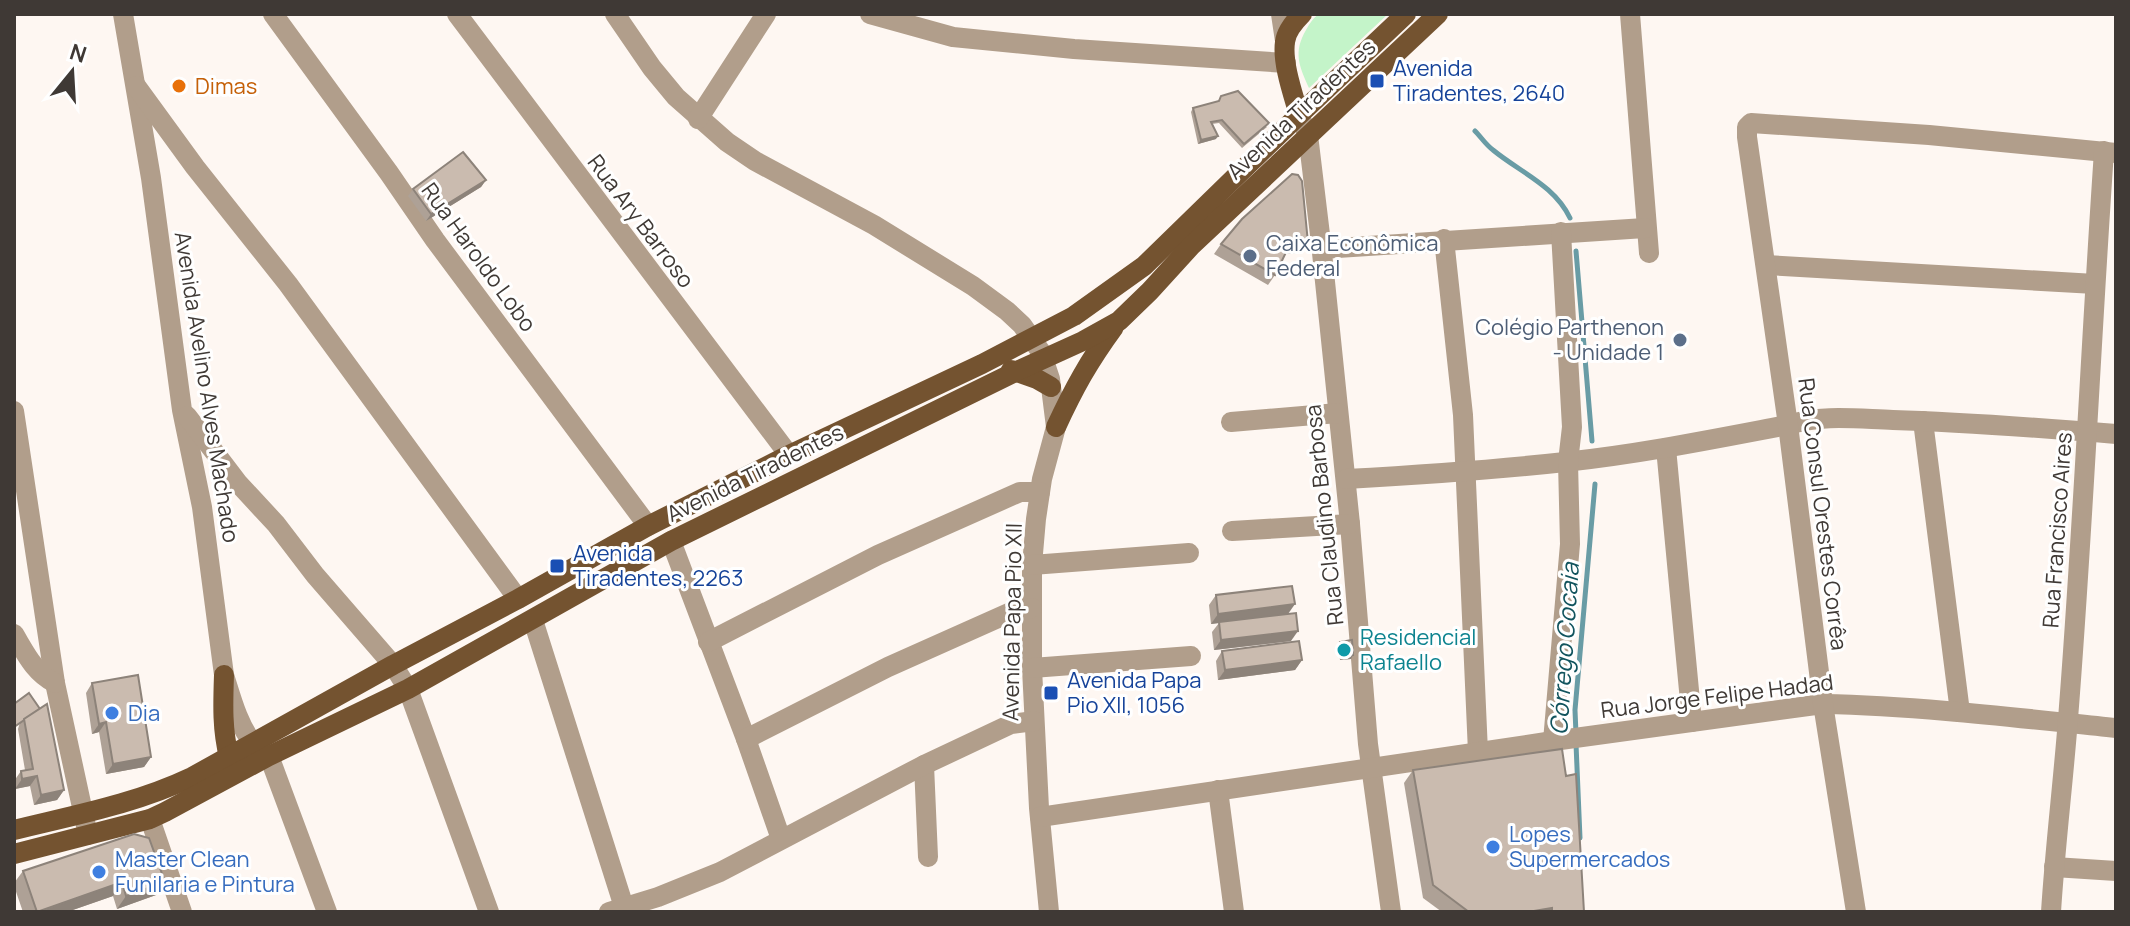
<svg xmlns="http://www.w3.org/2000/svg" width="2130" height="926" font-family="Manrope,sans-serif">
<rect width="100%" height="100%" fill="#fef7f2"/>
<!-- green -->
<path fill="#c4f4c9" d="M1319,14H1388L1309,88C1299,66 1293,52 1306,30C1310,23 1313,18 1319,14Z"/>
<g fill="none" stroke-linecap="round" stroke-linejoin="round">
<!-- stream -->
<g stroke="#699ca5" stroke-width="5">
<path d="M1475,131C1481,137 1486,145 1493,150C1521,173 1554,185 1570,218"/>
<path d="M1576,251L1592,441"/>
<path d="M1576,734L1575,710L1595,484"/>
<path d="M1576,744L1580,838"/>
</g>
<!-- minor -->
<g stroke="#b19e8b" stroke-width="20">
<path d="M123,14L151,178L182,410L202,507L224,675C231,697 238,725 253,743C257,748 264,752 269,756L327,912"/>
<path d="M273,14L389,173L435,240L648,526"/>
<path d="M457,14L789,455"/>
<path d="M615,14L652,68L676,97L727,142L755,161L874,225L973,286L1007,311L1022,325L1041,352L1050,379L1056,427L1042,479L1036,519L1032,565V668L1039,808L1049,912"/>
<path d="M870,14L953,37L1074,49L1286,63"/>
<path d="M1281,14L1285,41"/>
<path d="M1630,14L1649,253"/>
<path d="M136,86L195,167L288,284L518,599"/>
<path d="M1299,115L1308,135L1321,243L1350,524L1368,744L1391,912"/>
<path d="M698,119L766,14"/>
<path d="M1444,239L1463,415L1478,752"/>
<path d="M1322,249L1645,228"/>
<path d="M1766,265L2095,284"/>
<path d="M14,411L55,683L88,835"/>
<path d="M187,416L238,483L276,524L315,575L393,665L408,689L489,912"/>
<path d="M1923,421L1960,712"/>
<path d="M1231,422L1338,413"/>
<path d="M1666,448L1692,722"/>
<path d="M1346,479C1419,475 1492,470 1565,462C1640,454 1714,439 1788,425C1822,414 1858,419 1893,420C1967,422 2042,428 2116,434"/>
<path d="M1232,531L1350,524"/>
<path d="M671,541L746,739L781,839"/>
<path d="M1032,565L1189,553"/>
<path d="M533,620L624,907"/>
<path d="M14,634C26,654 34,672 55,683"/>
<path d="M708,642L878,555L1020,492H1040"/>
<path d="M1032,668L1191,656"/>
<path d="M746,739L888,667L1009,613L1032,608"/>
<path d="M1553,741L1570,544L1568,462L1572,427L1561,232"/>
<path d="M924,765L928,857"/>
<path d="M1218,790L1234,912"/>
<path d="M1040,817L1553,741L1823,704C1921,706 2019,718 2116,728"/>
<path d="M150,819L182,912"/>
<path d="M2054,867L2116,871"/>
<path d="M609,912L658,897L720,872L924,765L1011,724L1034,721"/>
<path d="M1856,912L1823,704L1788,425L1747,137V127L1751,123L1929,135L2116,153"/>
<path d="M2051,912C2055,848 2063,784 2068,719C2083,530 2091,341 2104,151"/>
</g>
<!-- major -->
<g stroke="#745330" stroke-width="20">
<path d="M1299,115C1293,94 1282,63 1285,42C1286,32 1295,21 1302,14"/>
<path d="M1011,370L1037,379L1051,387"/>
<path d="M1056,427C1074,388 1089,361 1114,327"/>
<path d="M224,675C223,704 222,729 229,757"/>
<path d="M14,830C75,815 135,804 192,777L393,665L518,599L648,526L789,455L982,364L1074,316L1144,266L1299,115L1406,14"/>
<path d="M14,854L150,819L165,812L269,756L408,689L671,541L1017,371L1083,341L1119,321L1150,291L1191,246L1438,14"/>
</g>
</g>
<!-- wall -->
<g fill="#aea196">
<path d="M1221,96L1267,127L1242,148L1219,123L1212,124L1216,139L1198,144L1191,112L1193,108L1218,101Z"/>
<path d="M486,180L481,187L426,221L408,196L413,189Z"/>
<path d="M1221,244L1301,253L1285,254L1275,275L1268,285L1214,254Z"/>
<path d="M1216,595L1288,614L1291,641L1214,650L1212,632L1219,623L1211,624L1209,605Z"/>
<path d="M1340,642L1353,655L1351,659L1340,660L1338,645Z"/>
<path d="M1222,651L1302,660L1295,670L1218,680L1216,661Z"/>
<path d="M92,683L151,757L144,767L106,774L99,732L92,734L86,693Z"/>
<path d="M29,693L64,790L57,800L34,805L30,786L15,789L14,781L21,771L25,770L18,729Z"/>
<path d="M1413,770L1584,912H1442L1423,898L1404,783Z"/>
<path d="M23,871L165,882L156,895L117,909L113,896L67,912H23L14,886V883Z"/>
</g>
<!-- shaded-wall -->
<g fill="#8d837a">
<path d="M1218,136L1216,139L1198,144L1201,140Z"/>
<path d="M486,180L481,187L426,221L431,214Z"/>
<path d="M1308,243L1301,253L1283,254L1290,244Z"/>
<path d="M1295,604L1288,614L1211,624L1218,614Z"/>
<path d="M1298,631L1291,641L1214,650L1221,640Z"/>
<path d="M1353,655L1351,659L1340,660L1342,656Z"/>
<path d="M1302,660L1295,670L1218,680L1225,670Z"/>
<path d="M106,722L99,732L92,734L99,724Z"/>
<path d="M151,757L144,767L106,774L113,764Z"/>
<path d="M37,776L30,786L15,789L22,779Z"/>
<path d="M64,790L57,800L34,805L41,795Z"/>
<path d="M122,882L113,896L67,912H39Z"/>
<path d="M165,882L156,895L117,909L126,896Z"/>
<path d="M1552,908L1549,912H1528Z"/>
</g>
<!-- building -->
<g fill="#cabbaf" stroke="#8d837a" stroke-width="2">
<path d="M1238,91L1269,123L1244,144L1222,120L1211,122L1218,136L1201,140L1193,108L1219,101L1221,96Z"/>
<path d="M463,152L486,180L431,214L413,189Z"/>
<path d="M1292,174L1298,175L1302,181L1308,243L1290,244L1275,275L1221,244L1242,219Z"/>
<path d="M1292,586L1295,604L1218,614L1216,595Z"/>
<path d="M1296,613L1298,631L1221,640L1219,622Z"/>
<path d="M1352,640L1353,655L1342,656L1340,642Z"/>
<path d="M1299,641L1302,660L1225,670L1222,651Z"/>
<path d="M138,675L151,757L113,764L106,722L99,724L92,683Z"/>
<path d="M29,693L40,709L14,727V704Z"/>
<path d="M47,704L64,790L41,795L37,776L22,779L21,771L33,769L24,719Z"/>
<path d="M1562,749L1566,776L1576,774L1584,912H1552V908L1528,912H1469L1433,885L1413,770Z"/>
<path d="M134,834L149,838L165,882L126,896L122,882L37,912L23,871Z"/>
</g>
<!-- markers -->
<g fill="#1a4fb4" stroke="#fff" stroke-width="3">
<rect x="1369" y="73" width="16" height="16" rx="4"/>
<rect x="549" y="558" width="16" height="16" rx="4"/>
<rect x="1043" y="685" width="16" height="16" rx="4"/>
</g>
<circle fill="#e8710a" stroke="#fff" stroke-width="3" cx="179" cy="86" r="8"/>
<g fill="#5c6f8a" stroke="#fff" stroke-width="3">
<circle cx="1250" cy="256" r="8"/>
<circle cx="1680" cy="340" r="8"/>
</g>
<circle fill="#0f9aa8" stroke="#fff" stroke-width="3" cx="1344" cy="650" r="8"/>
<g fill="#3f7fe0" stroke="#fff" stroke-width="3">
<circle cx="112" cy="713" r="8"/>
<circle cx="1493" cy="847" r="8"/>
<circle cx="99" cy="872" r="8"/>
</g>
<g text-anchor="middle" stroke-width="6" stroke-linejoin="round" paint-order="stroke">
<!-- transit labels -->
<g font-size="22" fill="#164399" stroke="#fff" text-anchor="start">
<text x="1393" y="76">Avenida<tspan x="1393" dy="25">Tiradentes, 2640</tspan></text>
<text x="573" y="561">Avenida<tspan x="573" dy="25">Tiradentes, 2263</tspan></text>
<text x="1067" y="688">Avenida Papa<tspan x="1067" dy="25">Pio XII, 1056</tspan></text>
</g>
<!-- food labels -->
<g font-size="22" fill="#c56008" stroke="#fff" text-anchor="start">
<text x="195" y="94">Dimas</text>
</g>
<!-- street labels -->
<g font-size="22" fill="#3f3935" stroke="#fff">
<text transform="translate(1301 109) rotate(-43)" y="8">Avenida Tiradentes</text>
<text transform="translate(641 221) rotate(53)" y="8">Rua Ary Barroso</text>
<text transform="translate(479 257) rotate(54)" y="8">Rua Haroldo Lobo</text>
<text transform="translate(207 387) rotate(81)" y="8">Avenida Avelino Alves Machado</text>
<text transform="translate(755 473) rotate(-26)" y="8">Avenida Tiradentes</text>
<text transform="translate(1823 514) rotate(83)" y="8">Rua Consul Orestes Corrêa</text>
<text transform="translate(1324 515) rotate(-96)" y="8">Rua Claudino Barbosa</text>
<text transform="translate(2057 530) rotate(-86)" y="8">Rua Francisco Aires</text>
<text transform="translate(1012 622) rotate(-89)" y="8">Avenida Papa Pio XII</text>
<text transform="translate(1717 696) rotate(-7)" y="8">Rua Jorge Felipe Hadad</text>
</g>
<!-- service labels -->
<g font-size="22" fill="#4e5e75" stroke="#fff" text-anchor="start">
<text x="1266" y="251">Caixa Econômica<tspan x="1266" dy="25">Federal</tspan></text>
<text x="1664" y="335" text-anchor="end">Colégio Parthenon<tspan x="1664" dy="25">- Unidade 1</tspan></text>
</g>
<!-- culture labels -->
<g font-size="22" fill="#0d838f" stroke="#fff" text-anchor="start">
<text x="1360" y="645">Residencial<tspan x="1360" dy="25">Rafaello</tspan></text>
</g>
<!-- shop labels -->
<g font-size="22" fill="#366cbe" stroke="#fff" text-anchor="start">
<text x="128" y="721">Dia</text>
<text x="1509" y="842">Lopes<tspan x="1509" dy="25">Supermercados</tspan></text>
<text x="115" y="867">Master Clean<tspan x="115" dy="25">Funilaria e Pintura</tspan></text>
</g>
<!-- water labels -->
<g font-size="24" font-style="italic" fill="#12545e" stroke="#fff">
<text transform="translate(1565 649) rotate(-86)" y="8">Córrego Cocaia</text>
</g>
</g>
<!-- border -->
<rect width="2130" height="926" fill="none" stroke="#3f3935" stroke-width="32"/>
<!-- north arrow -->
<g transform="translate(72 72) rotate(18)" stroke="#ffffff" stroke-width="6" paint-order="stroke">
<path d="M0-6L14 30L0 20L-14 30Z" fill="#3f3935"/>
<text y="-12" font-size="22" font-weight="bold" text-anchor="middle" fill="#3f3935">N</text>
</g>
</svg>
